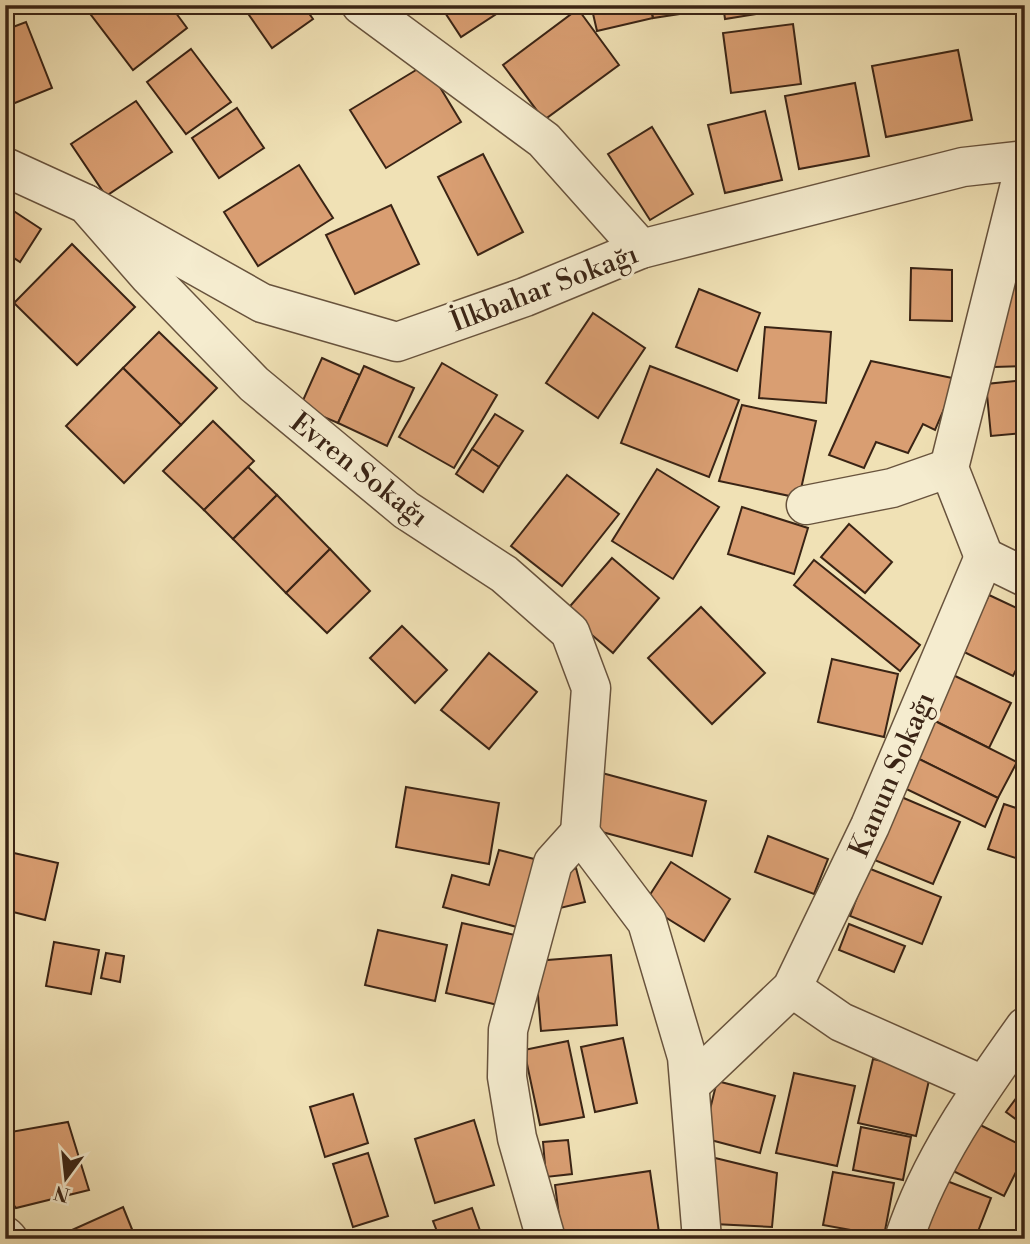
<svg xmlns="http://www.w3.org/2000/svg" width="1030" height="1244" font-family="'Libre Bodoni',serif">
<rect width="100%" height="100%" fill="#f0e1b5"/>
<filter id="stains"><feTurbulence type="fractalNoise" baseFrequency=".00286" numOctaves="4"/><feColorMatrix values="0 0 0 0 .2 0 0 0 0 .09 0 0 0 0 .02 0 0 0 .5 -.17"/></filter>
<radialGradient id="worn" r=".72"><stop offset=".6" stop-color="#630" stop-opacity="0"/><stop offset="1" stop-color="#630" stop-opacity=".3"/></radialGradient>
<!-- building -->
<g fill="#d99e72" stroke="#3a2415" stroke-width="2">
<path d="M87,5H170L187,28L133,70L85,7Z"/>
<path d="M242,5H303L313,19L272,48Z"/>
<path d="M440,5H510L461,37Z"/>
<path d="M591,5H650L653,18L597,31Z"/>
<path d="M651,5H712L713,9L653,18Z"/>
<path d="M723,5H793V8L725,19Z"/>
<path d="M578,9L619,65L544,120L503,65Z"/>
<path d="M26,22L52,88L5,107V30Z"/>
<path d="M793,24L801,84L731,93L723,33Z"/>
<path d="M191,49L231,102L186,134L147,82Z"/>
<path d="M958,50L972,120L886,137L872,66Z"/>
<path d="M426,64L461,122L386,168L350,110Z"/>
<path d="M855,83L869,156L799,169L785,96Z"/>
<path d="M136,101L172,152L106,196L71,144Z"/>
<path d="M237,108L264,148L219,178L192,138Z"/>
<path d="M765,111L782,180L725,193L708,125Z"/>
<path d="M652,127L693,194L650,220L608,154Z"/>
<path d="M483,154L523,232L478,255L438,177Z"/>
<path d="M299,165L333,218L258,266L224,212Z"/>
<path d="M391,205L419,264L355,294L326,235Z"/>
<path d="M6,206L41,229L20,262L5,252Z"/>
<path d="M72,244L135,307L77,365L14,303Z"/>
<path d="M1025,264V366L994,367L1005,265Z"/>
<path d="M911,268L952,270V321L910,320Z"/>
<path d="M699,289L760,313L737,371L676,347Z"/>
<path d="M593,313L645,348L598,418L546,383Z"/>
<path d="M765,327L831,332L826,403L759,398Z"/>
<path d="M159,332L217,388L181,425L123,368Z"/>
<path d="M322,358L360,375L338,423L300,407Z"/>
<path d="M871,361L957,379L935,430L923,424L908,453L876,442L864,468L829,455Z"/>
<path d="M442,363L497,395L454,468L399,437Z"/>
<path d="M364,366L414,388L387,446L338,423Z"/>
<path d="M650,366L739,400L709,477L621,443Z"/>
<path d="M123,368L181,425L124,483L66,426Z"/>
<path d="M1025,380V433L991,436L986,384Z"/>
<path d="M742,405L816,421L799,498L719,481Z"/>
<path d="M495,414L523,431L499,467L472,449Z"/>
<path d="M213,421L254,461L204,510L163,471Z"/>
<path d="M472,449L499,467L483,492L456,474Z"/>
<path d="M248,467L277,495L233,539L204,510Z"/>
<path d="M657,469L719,507L673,579L612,541Z"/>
<path d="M567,475L619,514L562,586L511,546Z"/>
<path d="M277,495L330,549L286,593L233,539Z"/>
<path d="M742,507L808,528L794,574L728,554Z"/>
<path d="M849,524L892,562L865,593L821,557Z"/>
<path d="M330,549L370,591L327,633L286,593Z"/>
<path d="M612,558L659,598L613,653L565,612Z"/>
<path d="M814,560L920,645L900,671L794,585Z"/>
<path d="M989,595L1025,612V652L1013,676L962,651Z"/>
<path d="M701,607L765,673L712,724L648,658Z"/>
<path d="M402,626L447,670L415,703L370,658Z"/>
<path d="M489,653L537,692L489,749L441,710Z"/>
<path d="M832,659L898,674L884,737L818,722Z"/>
<path d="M951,674L1011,703L989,748L929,718Z"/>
<path d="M929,718L1017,762L998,798L911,755Z"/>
<path d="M911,755L998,798L985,827L896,784Z"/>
<path d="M602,773L706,801L692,856L587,828Z"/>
<path d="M406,787L499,803L489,864L396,847Z"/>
<path d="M899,796L960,822L933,884L872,859Z"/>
<path d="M1004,804L1025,811V861L988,849Z"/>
<path d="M768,836L828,859L814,894L755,872Z"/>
<path d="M499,850L542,861L524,929L443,907L452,875L489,885Z"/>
<path d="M5,851L58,863L45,920L5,910Z"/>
<path d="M671,862L730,899L704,941L644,904Z"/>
<path d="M576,868L585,902L556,909L563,873Z"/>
<path d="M868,868L941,897L922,944L850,916Z"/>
<path d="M462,923L515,935L498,1005L446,993Z"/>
<path d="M849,924L905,946L894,972L839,950Z"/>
<path d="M378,930L447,945L435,1001L365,985Z"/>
<path d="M54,942L99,950L91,994L46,986Z"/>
<path d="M106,953L124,956L120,982L101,978Z"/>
<path d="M611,955L617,1025L541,1031L535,961Z"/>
<path d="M623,1038L637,1103L595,1112L581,1047Z"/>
<path d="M568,1041L584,1117L540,1125L524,1050Z"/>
<path d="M873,1059L931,1072L916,1136L858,1123Z"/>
<path d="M794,1073L855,1086L837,1166L776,1153Z"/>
<path d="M717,1081L775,1096L760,1153L703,1138Z"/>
<path d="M1025,1086V1126L1006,1112Z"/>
<path d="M353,1094L368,1143L325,1157L310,1107Z"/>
<path d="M474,1120L494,1185L435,1203L415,1139Z"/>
<path d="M970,1120L1025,1147V1154L1004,1196L947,1168Z"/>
<path d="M68,1122L89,1190L16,1208L5,1193V1133Z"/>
<path d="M861,1127L911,1137L903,1180L853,1170Z"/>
<path d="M568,1140L572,1174L546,1177L543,1142Z"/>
<path d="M368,1153L388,1216L353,1227L333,1164Z"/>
<path d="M711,1157L777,1173L772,1227L714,1224Z"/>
<path d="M650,1171L660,1239H562L555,1185Z"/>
<path d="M833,1172L894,1183L884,1236L823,1225Z"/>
<path d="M934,1176L991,1198L975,1239H910Z"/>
<path d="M123,1207L136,1239H52Z"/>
<path d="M472,1208L483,1239H440L433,1221Z"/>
</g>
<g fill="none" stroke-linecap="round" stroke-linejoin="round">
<!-- minor casing -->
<g stroke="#68533d" stroke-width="41">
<g id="minor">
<path d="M361,5L544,140L641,249"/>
<path d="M5,167L86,204L149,276L254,384L406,510L504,574L570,632L591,688L580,833"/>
<path d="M86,204L262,303L397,342L525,297L641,249L963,167L1025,160"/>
<path d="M806,505L892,488L949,468"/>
<path d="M984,557L949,468L1025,164"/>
<path d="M984,557L1025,577"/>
<path d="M580,833L647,922L687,1057L702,1239"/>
<path d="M792,988L841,1022L983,1085"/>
<path d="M691,1084L792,988L870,826L984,557"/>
<path d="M5,1236L8,1239"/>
<path d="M546,1239L517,1138L507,1077L508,1030L553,863L580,833"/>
<path d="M904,1239C930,1160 977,1094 1025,1027"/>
</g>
</g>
<!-- minor -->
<use href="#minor" stroke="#f5eccf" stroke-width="38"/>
</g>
<g text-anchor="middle" stroke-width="7" stroke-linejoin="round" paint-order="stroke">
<!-- street labels -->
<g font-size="28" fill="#3a2415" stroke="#f5eccf">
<text transform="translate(544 287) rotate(-21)" y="10">İlkbahar Sokağı</text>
<text transform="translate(360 469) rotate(38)" y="10">Evren Sokağı</text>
<text transform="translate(891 774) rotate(-67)" y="10">Kanun Sokağı</text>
</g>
</g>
<!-- margin -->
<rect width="1030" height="1244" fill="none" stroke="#f0e1b5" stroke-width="28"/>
<rect x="7" y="7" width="1016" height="1230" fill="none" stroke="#3a2415" stroke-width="3.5"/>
<rect x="14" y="14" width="1002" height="1216" fill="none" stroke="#3a2415" stroke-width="2"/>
<!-- north arrow -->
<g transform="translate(66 1178) rotate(195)" stroke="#f5eccf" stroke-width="5" paint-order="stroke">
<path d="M0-5L12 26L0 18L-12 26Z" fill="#3a2415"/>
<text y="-10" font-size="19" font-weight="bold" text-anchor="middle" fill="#3a2415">N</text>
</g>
<rect width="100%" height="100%" filter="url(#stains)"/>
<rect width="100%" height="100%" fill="url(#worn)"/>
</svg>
